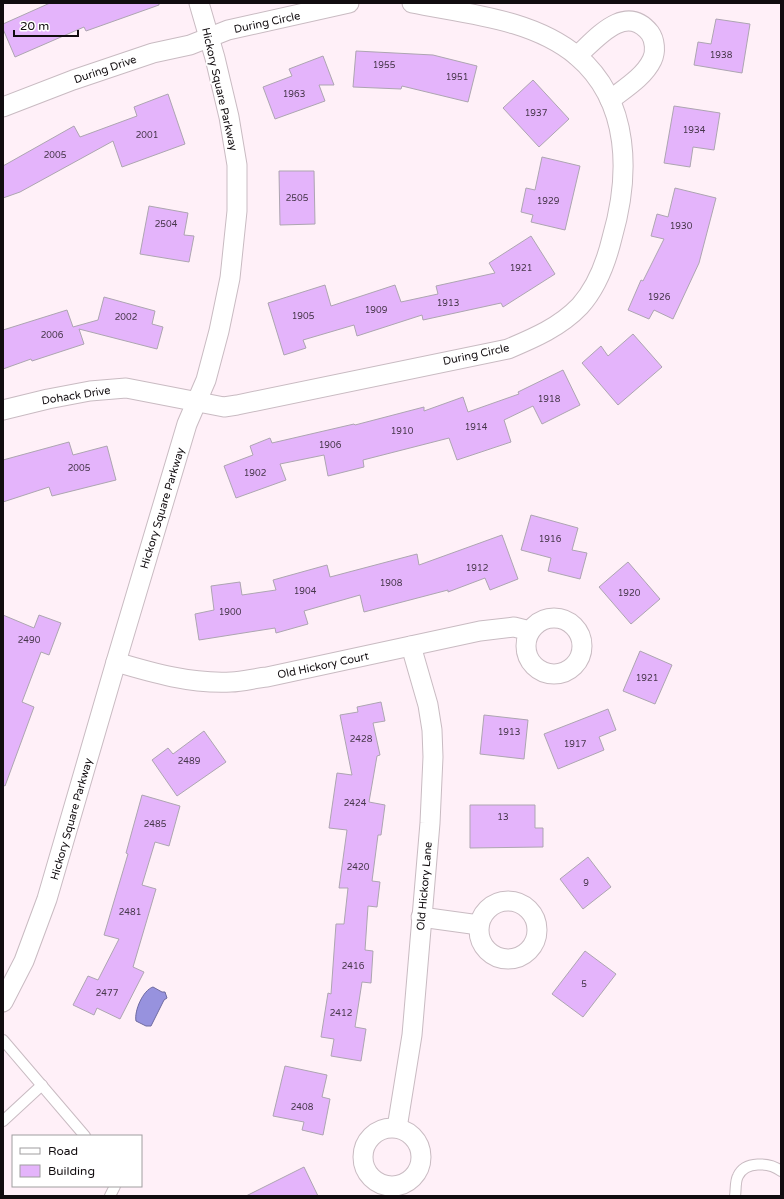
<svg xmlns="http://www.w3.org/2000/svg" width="784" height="1199" font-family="'Varela Round',sans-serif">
<rect width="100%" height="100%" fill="#fff0f8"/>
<!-- water -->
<path fill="#9792de" stroke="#6f6aa0" d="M153,987L162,992H165L167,998L164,1000L151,1026H146L136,1021C134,1011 143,990 153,987Z"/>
<!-- building -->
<g fill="#e4b4fb" stroke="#ada5b1">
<path d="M50,3H159V5L86,31L84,27L15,57L3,29V24Z"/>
<path d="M716,19L750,24L742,73L694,65L698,42L711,44Z"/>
<path d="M356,51L433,55L477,66L468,102L402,86L401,89L353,87Z"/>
<path d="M323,56L334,85H319L325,101L275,119L263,87L292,76L289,69Z"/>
<path d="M533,80L569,119L539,147L503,108Z"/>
<path d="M168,94L185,144L122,167L113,141L20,192L3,198V166L74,126L80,137L137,116L134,107Z"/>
<path d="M674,106L720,113L714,150L693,147L690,167L664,163Z"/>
<path d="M542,157L580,166L565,230L531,222L533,215L521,212L526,188L535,190Z"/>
<path d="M279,171H314L315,224L280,225Z"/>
<path d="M675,188L716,198L699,263L673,319L654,310L649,319L628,310L641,280L643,281L664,239L651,236L657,214L668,217Z"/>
<path d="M149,206L188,213L184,235L194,236L189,262L140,254Z"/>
<path d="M531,236L555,274L503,307L501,303L423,320L422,315L357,336L354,325L303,340L306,348L284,355L268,303L325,285L331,306L395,285L401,302L438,294L436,286L495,273L489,263Z"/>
<path d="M104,297L155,311L152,324L163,327L157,349L79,329L84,344L32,361L31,359L3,369V330L67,310L73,327L98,320Z"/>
<path d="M633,334L662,367L618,405L582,363L601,346L608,356Z"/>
<path d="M563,370L580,405L542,424L533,406L504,420L511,442L457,460L449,438L363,460L364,467L328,476L324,455L280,464L286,480L236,498L224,466L253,455L250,446L270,438L272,443L354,424L355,425L424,407V411L463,397L468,412L519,394L518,392Z"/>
<path d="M69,442L73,455L107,446L116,480L52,496L49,487L3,502V460Z"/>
<path d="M531,515L578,528L572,550L587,553L580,579L548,571L551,558L521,550Z"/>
<path d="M502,535L518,579L490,590L485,578L448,592V590L364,612L360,595L304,611L308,624L276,633L275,628L199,640L195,614L214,610L211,586L240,582L242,595L276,590L273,580L327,565L330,577L417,554L419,565Z"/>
<path d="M628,562L660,599L631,624L599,587Z"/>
<path d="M3,615L34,628L39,615L61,623L49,655L41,652L22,702L34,707L5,786L3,785Z"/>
<path d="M640,651L672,665L655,704L623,691Z"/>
<path d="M381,702L385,721L373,723L380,755L377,756L369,802L385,805L381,835H378L372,881L380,882L377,907L368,906L365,950L373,951L371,983L362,982L355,1027L366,1029L361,1061L331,1056L334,1039L321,1037L328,993L331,994L336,924H344L348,888H339L347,830L329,828L337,773L352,775L340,715L358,712L357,707Z"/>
<path d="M608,709L616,730L599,737L604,750L558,769L544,734Z"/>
<path d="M484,715L528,720L524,759L480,754Z"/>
<path d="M204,731L226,762L177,796L152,760L168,748L173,754Z"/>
<path d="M142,795L180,806L169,846L155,842L142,885L156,889L133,967L144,972L120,1019L97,1008L94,1015L73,1005L88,976L98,980L119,939L104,935L128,854L126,853Z"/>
<path d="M470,805H535V828H543V847L470,848Z"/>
<path d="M588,857L611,887L583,909L560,879Z"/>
<path d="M585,951L616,974L583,1017L552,994Z"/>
<path d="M285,1066L327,1075L322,1097L330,1099L323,1135L302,1130L304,1122L273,1116Z"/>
<path d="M304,1167L318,1196H246Z"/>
</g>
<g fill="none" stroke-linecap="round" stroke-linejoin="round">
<!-- lane casing -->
<g stroke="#c9bbc2" stroke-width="12">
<g id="lane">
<path d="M3,1040L85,1136"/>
<path d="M3,1121L42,1085"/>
<path d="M110,1196L115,1186"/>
<path d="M735,1196C736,1191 735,1181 738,1176C745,1161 769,1162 781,1171"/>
</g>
</g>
<!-- street casing -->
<g stroke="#c9bbc2" stroke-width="21">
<g id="street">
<path d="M577,56C596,39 625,2 650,33C655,40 656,52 652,60C644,77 624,89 610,100"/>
<path d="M3,107L73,80L153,53L190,45L228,30L349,3"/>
<path d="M3,410L48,399L90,391L126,388L224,407L237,405L508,349C534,338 560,327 580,306C597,287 606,263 612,238C630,176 631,102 577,56C533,19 467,14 412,3"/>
<circle cx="554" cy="646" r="28"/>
<path d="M116,662C153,673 191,684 231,682C243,682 255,678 267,677L480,631L514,627L530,631"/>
<circle cx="508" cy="930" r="29"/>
<path d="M421,917L479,925"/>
<path d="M3,1002L24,961L47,899L116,662L187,424L206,380L219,331L230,278L237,211V165L229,117L215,58L199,3"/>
<path d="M397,1128L412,1035L430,823L433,757L432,730L428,705L411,646"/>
<circle cx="392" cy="1157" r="29"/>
</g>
</g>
<!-- lane -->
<use href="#lane" stroke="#fff" stroke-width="10"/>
<!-- street -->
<use href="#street" stroke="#fff" stroke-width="19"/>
</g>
<g text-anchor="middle" stroke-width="4" stroke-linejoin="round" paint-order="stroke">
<!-- number labels -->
<g font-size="9" fill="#46364a">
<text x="721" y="58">1938</text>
<text x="384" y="68">1955</text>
<text x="457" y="80">1951</text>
<text x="294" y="97">1963</text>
<text x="536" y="116">1937</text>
<text x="694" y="133">1934</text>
<text x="147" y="138">2001</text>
<text x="55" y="158">2005</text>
<text x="297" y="201">2505</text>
<text x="548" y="204">1929</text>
<text x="166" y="227">2504</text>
<text x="681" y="229">1930</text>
<text x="521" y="271">1921</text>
<text x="659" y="300">1926</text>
<text x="448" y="306">1913</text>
<text x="376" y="313">1909</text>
<text x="303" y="319">1905</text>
<text x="126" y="320">2002</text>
<text x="52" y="338">2006</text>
<text x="549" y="402">1918</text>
<text x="476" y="430">1914</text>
<text x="402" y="434">1910</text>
<text x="330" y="448">1906</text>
<text x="79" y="471">2005</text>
<text x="255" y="476">1902</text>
<text x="550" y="542">1916</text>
<text x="477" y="571">1912</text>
<text x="391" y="586">1908</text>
<text x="305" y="594">1904</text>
<text x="629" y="596">1920</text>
<text x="230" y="615">1900</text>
<text x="29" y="643">2490</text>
<text x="647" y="681">1921</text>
<text x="509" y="735">1913</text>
<text x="361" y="742">2428</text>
<text x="575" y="747">1917</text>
<text x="189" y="764">2489</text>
<text x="355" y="806">2424</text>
<text x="503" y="820">13</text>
<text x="155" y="827">2485</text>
<text x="358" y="870">2420</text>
<text x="586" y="886">9</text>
<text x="130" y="915">2481</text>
<text x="353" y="969">2416</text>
<text x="584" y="987">5</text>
<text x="107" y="996">2477</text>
<text x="341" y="1016">2412</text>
<text x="302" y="1110">2408</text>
</g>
<!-- street labels -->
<g font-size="11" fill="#110c0f" stroke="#fff">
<text transform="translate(267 22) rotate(-12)" y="4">During Circle</text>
<text transform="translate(105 69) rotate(-19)" y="4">During Drive</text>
<text transform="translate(220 89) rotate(77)" y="4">Hickory Square Parkway</text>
<text transform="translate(476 354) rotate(-12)" y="4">During Circle</text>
<text transform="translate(76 395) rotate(-9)" y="4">Dohack Drive</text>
<text transform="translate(162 508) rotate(-73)" y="4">Hickory Square Parkway</text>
<text transform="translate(323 665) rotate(-12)" y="4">Old Hickory Court</text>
<text transform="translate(71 819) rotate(-74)" y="4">Hickory Square Parkway</text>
<text transform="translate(424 886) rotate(-85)" y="4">Old Hickory Lane</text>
</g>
</g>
<!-- border -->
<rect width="784" height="1199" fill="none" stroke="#110c0f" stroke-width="8"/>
<!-- legend -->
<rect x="12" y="1135" width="130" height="52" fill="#ffffff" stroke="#a09e9f"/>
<rect x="20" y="1148" width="20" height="6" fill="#ffffff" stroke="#a09e9f"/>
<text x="48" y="1155" font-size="12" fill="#110c0f">Road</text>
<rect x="20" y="1165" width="20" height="12" fill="#e4b4fb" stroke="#a09e9f"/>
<text x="48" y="1175" font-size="12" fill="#110c0f">Building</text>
<!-- scale -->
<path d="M14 30v6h64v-6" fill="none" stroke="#110c0f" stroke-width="2"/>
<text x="20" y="30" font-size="12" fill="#110c0f" stroke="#ffffff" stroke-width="3" paint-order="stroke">20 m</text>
</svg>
